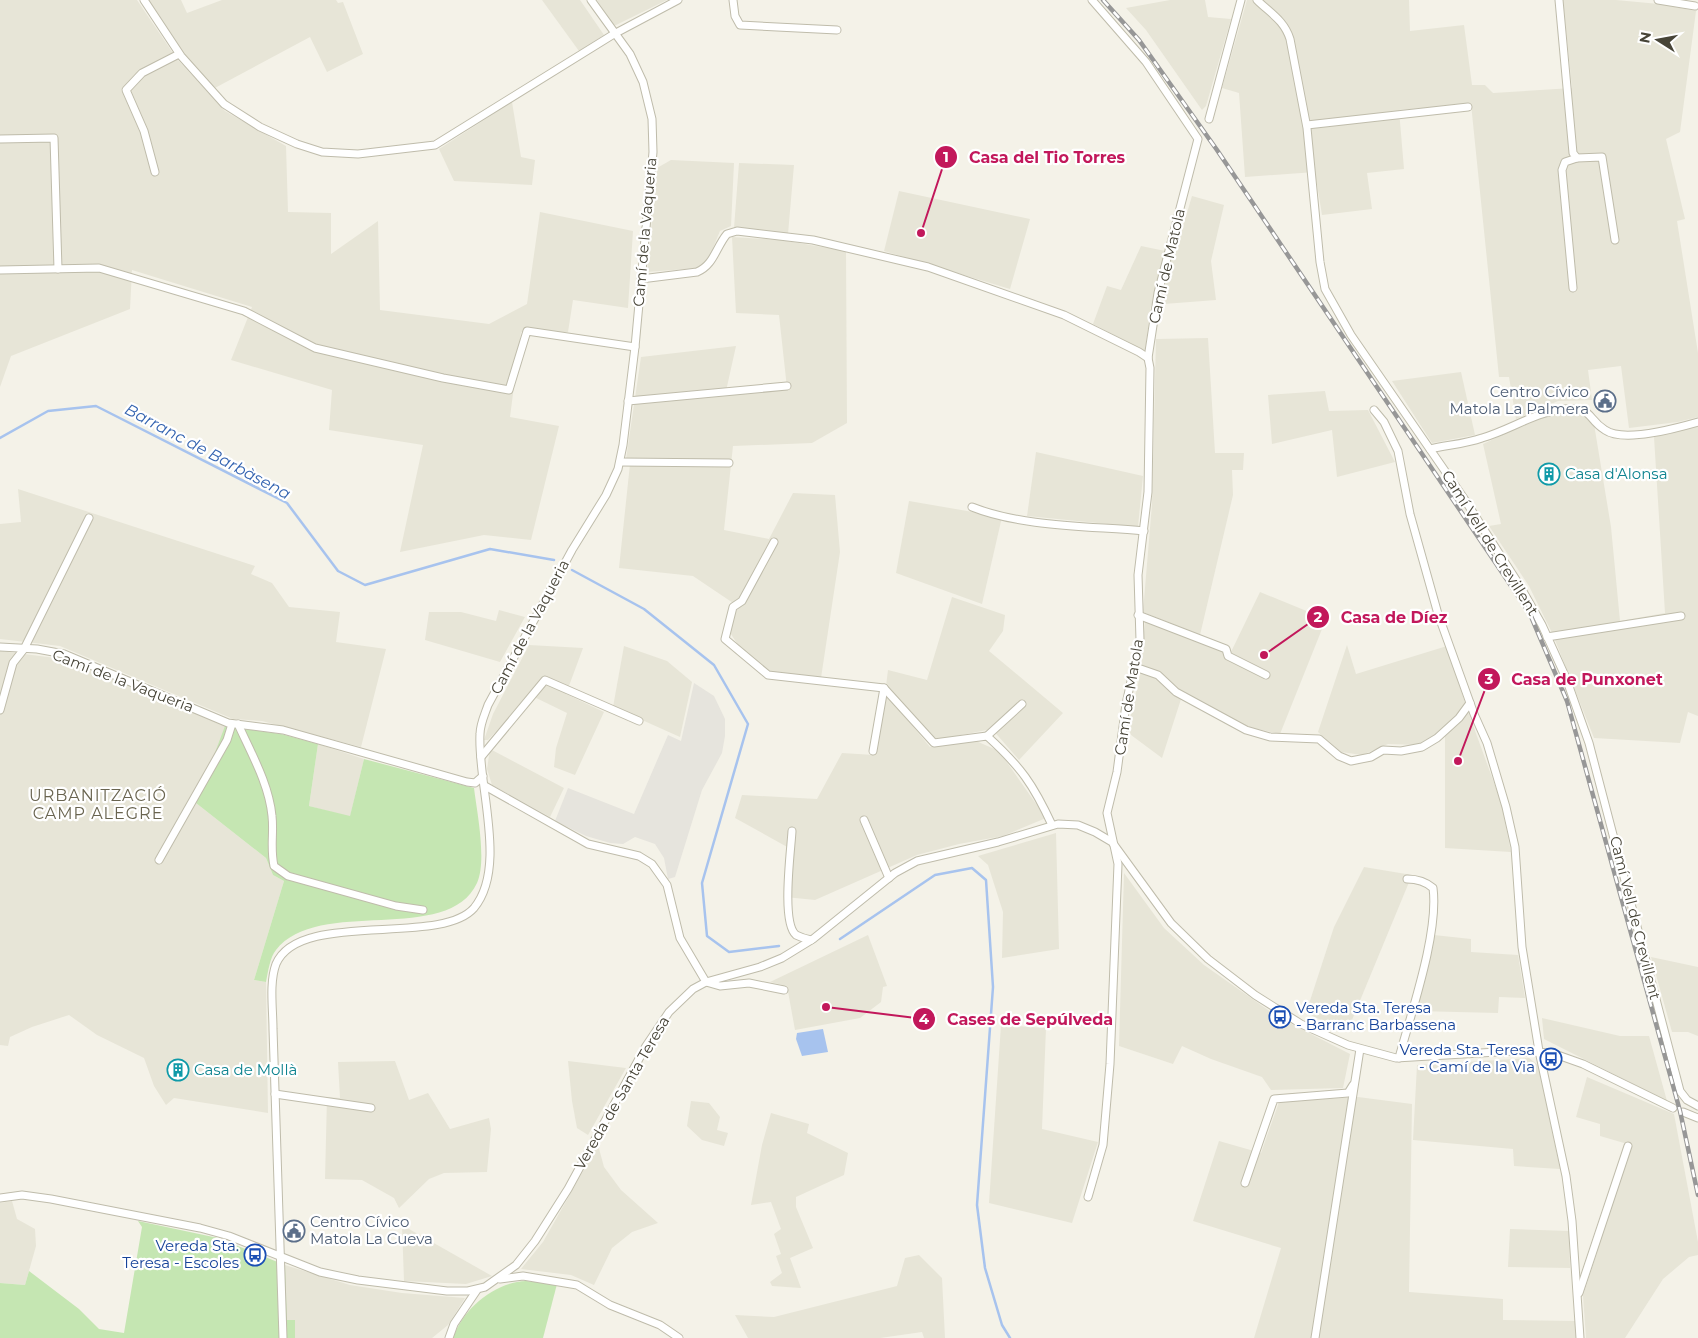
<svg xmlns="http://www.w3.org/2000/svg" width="1698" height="1338" font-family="Montserrat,sans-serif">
<rect width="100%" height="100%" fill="#f4f2e8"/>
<!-- residential -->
<g fill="#e7e5d7">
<path d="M0,0H137L177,59L225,111L286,146L288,212L331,213V254L378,221L380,310L489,324L527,304L540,212L633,231L628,308L573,300L568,332H521L510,417L559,426L531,540L484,535L400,552L423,445L329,430L332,390L231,360L252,307L132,270L130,309L11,356L0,387Z"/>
<path d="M147,0H181L187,13L222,0H336L338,3L343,2L363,54L327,72L310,37L213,89L184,55Z"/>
<path d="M542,0H580L604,35L579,51Z"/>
<path d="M597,0H667L614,26Z"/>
<path d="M1170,0H1205L1208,17L1231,19L1206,106L1202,110L1146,30L1126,8Z"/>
<path d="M1247,0H1409L1410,31L1464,25L1472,85H1485L1493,93L1572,88L1563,0H1616L1659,4L1696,11L1680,132L1666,139L1685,219L1677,221L1698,353V417L1678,422L1629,428L1621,366L1588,370L1592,400L1558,401L1516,419L1509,377H1499L1471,104L1399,110L1404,169L1367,173L1372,209L1322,215L1315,172L1245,177L1239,93L1222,88Z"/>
<path d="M512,102L521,157L535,160L532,185L454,181L439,149Z"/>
<path d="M671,160L734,163L731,226L720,231L708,260L699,268L647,272L657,168Z"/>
<path d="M739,163L794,165L788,234L734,228Z"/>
<path d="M899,191L1030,219L1010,289L884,251Z"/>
<path d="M1192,196L1224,205L1211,261L1216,300L1151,305L1145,351L1093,324L1107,286L1121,290L1141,246L1175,253Z"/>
<path d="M732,237L781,240L846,251L847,423L812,443L733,446L724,530L769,539L793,493L835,495L840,552L821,678L773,674L738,645L731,634L730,621L739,607L693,576L619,568L630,464L626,459L641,357L736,346L726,391L787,388L779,315L736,313Z"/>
<path d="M1208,338L1215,453H1244L1243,470H1232L1233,495L1200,635L1143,612L1152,504L1156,339Z"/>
<path d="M1461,372L1475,435L1432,443L1392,381Z"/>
<path d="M1325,391L1329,411L1368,410L1395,462L1337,477L1332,430L1272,444L1268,395Z"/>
<path d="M1570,411L1586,417L1594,424L1611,527L1620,621L1665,613L1654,437L1698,426V716L1688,712L1680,743L1594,738L1553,635L1529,586L1489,526L1501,524L1483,444L1539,418Z"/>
<path d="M1036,452L1143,476L1138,527L1027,516Z"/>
<path d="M18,489L255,566L251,574L272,583L289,607L340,612L336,642L386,649L361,747L262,721L233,719L60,646L0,639V524L21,522Z"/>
<path d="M909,501L1002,517L982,604L896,573Z"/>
<path d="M1260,592L1326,619L1280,734L1253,728L1220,716L1183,693L1162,758L1127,732L1141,671L1145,619L1230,654Z"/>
<path d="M952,597L1005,615L1003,631L989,651L1063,713L1019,760L992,729L936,740L886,686L888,670L927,680Z"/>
<path d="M499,610L525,617L500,662L425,640L429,612H461L496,621Z"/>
<path d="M529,645L583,648L566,694L604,712L575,775L554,767L556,748L567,713L530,695L488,740H484L493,714Z"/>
<path d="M1347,645L1356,674L1447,646L1466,706L1501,802L1511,852L1445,848V732L1417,745L1388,744L1362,755L1341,752L1318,732Z"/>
<path d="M624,646L667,661L692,682L680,737L613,707Z"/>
<path d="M0,651L64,659L225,726L230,735L196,803L266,858L273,875L284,881L254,980L266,982L268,1113L174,1098L166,1105L154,1086L144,1058L97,1035L69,1015L32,1027L10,1037L8,1046L0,1045Z"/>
<path d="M886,694L930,747L976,741L999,751L1046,818L1003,836L959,844L917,855L815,900L785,897L789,848L735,818L742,795L817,799L842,753L874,755Z"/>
<path d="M318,744L364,759L350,817L309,806Z"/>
<path d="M490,749L564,788L550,817L492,785L487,769Z"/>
<path d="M1056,833L1059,949L1002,958L1003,912L988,865L978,856Z"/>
<path d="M1364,867L1412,875L1347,1032L1306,1013L1334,927Z"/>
<path d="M1124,873L1164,928L1204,965L1278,1017L1350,1054L1343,1088L1271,1090L1262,1077L1211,1059L1182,1046L1173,1064L1119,1046Z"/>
<path d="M868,935L887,986L883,987L881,1002L860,1018L795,1030L787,986L770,982Z"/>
<path d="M1434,935L1471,939V952L1518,955L1525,998L1499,997L1498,1013L1416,1011Z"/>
<path d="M1651,957L1698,967V1036L1688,1032H1672Z"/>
<path d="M1542,1018L1620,1036H1649L1667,1101L1544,1039Z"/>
<path d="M1001,1025L1046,1028L1042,1129L1098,1142L1072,1223L989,1203Z"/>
<path d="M1529,1058L1538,1065L1560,1169L1514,1166L1513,1149L1413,1140L1417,1065Z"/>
<path d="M395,1061L409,1100L428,1093L450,1129L489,1118L491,1129L487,1172L444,1173L429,1179L399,1208L394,1198L362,1180L325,1179L327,1097L340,1098L338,1062Z"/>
<path d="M568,1061L626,1068L588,1135L577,1128L572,1101Z"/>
<path d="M1587,1077L1674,1114L1698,1242V1255L1689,1257L1663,1279L1625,1338H1586L1583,1296L1631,1145L1600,1136V1124L1576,1117Z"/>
<path d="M1358,1097L1412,1104L1409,1292L1503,1299V1320L1575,1321L1576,1338H1254L1281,1248L1193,1221L1219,1141L1261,1153L1279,1102Z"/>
<path d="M691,1101L709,1103L720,1117L717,1130L728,1133L724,1146L702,1140L687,1126Z"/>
<path d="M771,1113L809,1124L807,1133L848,1153L844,1175L796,1197V1207L813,1248L790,1258L801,1288L772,1286L770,1282L782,1273L776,1256L781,1254L774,1234L781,1229L771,1202L751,1205L762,1145Z"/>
<path d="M598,1145L604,1167L621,1190L658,1223L632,1232L612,1248L594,1285L571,1275L521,1269L543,1242Z"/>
<path d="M12,1201L17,1219L35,1229L36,1246L25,1285L0,1283V1203Z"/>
<path d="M402,1225L492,1276L466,1284L404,1281Z"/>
<path d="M1510,1229L1569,1231L1570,1268L1508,1267Z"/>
<path d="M919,1255L942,1278L945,1338H924L922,1332L880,1338H748L735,1315L774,1317L897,1286L905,1258Z"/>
<path d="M285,1265L350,1285L402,1293L465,1298L448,1325L432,1338H295V1321L287,1320Z"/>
</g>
<!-- industrial -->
<path fill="#e6e4dd" d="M694,683L714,696L725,719V736L722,753L702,790L675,877L668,879L664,858L655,844L635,837L623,844L610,843L586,836L555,821L568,788L634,814L668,735L681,741Z"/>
<!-- green -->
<g fill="#c5e6b2">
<path d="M225,726L281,734L318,744L309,806L350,816L364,759L474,788C477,812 487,861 477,883C448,946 318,896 276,950C270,957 268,972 266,982L254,980L284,881L273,875L266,858L196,803Z"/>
<path d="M138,1221L218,1238L285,1265L287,1320H295V1338H0V1283L25,1285L29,1271L79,1309L99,1329L124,1333L142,1227Z"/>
<path d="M526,1281L557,1284L543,1338H453C463,1308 495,1282 526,1281Z"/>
</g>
<!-- water -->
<path fill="#a7c3ee" d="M823,1029L828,1052L802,1056L796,1039L797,1033Z"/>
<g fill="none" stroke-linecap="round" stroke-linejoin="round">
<!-- stream -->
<g stroke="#a7c3ee" stroke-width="2.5">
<path d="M0,438L48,411L96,406L287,503L338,571L365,585L490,549L554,560"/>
<path d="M572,570L644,609L714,665L748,724L702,883L707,936L729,952L779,946"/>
<path d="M840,939L935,875L972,868L986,880L993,987L977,1205L985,1268L1002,1325L1010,1338"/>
</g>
<!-- street casing -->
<g stroke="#bfbcab" stroke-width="9">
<g id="street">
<path d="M144,0L181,56L224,104L260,127L297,144L322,152L358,154L435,145L614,34L678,0"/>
<path d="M733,0L735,16L740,25L837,30"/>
<path d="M1257,0C1270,13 1284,20 1290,39L1307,128L1320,262L1325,289L1351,335L1463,497L1520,586L1542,625L1566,678L1589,743L1680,1091L1687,1100L1698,1106"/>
<path d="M1559,0L1573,153L1577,158L1602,157L1615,240"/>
<path d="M1658,0L1695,6"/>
<path d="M1209,119L1241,0"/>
<path d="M1307,125L1468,107"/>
<path d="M0,139L54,138L58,269"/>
<path d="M155,172L144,131L126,90L142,73L179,54"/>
<path d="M0,270L99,268L244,311L315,348L443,378L509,390L527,331L635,347"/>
<path d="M641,279L697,272C714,265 716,247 727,234L737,231L813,240L928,267L1064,315L1139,352L1148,358"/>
<path d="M1573,288L1562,170L1565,162L1577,158"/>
<path d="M628,401L787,386"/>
<path d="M1374,410L1384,422L1398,451L1410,514L1438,614L1474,714L1487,743L1506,807L1515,847L1522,947L1539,1051L1566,1176L1572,1221L1580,1338"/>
<path d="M1430,449C1447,445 1465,444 1482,438C1510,430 1535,412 1564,409C1594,407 1586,418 1605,430C1624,443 1677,428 1698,422"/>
<path d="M620,462L729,463"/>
<path d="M972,507C1022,527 1090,526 1144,531"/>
<path d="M774,542L742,601L733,607L725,639L768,675L884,688L934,743L987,736C1021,767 1033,784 1052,825"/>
<path d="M1138,615L1226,649L1228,656L1266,675"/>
<path d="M1547,637L1681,616"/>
<path d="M0,647L37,649L64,654L228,723L283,730L467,782L475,783L483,776"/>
<path d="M1135,667L1158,675L1176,692L1246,730L1270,737L1319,739L1339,756L1351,761L1371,757L1383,750L1401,751L1422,747L1437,738L1459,718L1470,703"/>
<path d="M0,710L13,663L24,649L89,518"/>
<path d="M238,724C251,753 269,784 272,816C274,833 270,847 274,866L288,876L396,906L423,910"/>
<path d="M987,736L1022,704"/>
<path d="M873,751L884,688"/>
<path d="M481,757L545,680L639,721"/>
<path d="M485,786L588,844L639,856L652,864L667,885L680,938L706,982L720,986L749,983L784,990"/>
<path d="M864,820L889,878"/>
<path d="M792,831C791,850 781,923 796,935C800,937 806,939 811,940"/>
<path d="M159,860L227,740L232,724"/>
<path d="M1399,1058C1411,1013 1439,933 1433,888C1425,881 1417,879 1407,879"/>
<path d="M275,1094L371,1108"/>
<path d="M1683,1112L1698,1118"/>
<path d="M1245,1183L1274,1099L1348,1093L1353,1085"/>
<path d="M1088,1197L1103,1145L1110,1064L1118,864L1107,813L1117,772L1126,704L1140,640L1138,575L1148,492L1150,368L1148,358L1158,293L1198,139L1146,62L1092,0"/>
<path d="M0,1198L22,1195L51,1199L200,1228L229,1236L320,1272L358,1280L447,1291H468L485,1287L516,1265L535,1241L568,1189L646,1046L669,1012L693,989L706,982L760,967L782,958L813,939L895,873L917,861L998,842L1058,824L1078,825L1095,832L1112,842L1171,923L1208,959L1255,995L1301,1024L1348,1045L1396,1058L1514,1051L1552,1053L1583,1064L1673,1108"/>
<path d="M500,1279L523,1276L577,1285L610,1305L660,1325L679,1338"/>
<path d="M1579,1293L1628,1146"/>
<path d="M283,1338L273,1029C273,1009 269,983 276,964C299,909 440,947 474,908C508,867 477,784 480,734C480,724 485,714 488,705L572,550L606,495L618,469L623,445L635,347L653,152L652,119L643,82L630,54L591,0"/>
<path d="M449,1338L454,1324L477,1290"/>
<path d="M1315,1338L1360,1049"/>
</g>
</g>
<!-- street -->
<use href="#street" stroke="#fff" stroke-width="7"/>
<!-- rail casing -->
<g stroke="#979797" stroke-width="4.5">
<path id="rail" d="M1103,0L1139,40L1217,150L1530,614L1567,701L1680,1111L1698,1195"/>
</g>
<!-- rail -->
<use href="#rail" stroke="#fff" stroke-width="2.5" stroke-dasharray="8" stroke-linecap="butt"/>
</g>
<!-- icons -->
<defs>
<g id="civic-ring" transform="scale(1.125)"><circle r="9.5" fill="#fff" stroke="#5c6f8a" stroke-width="1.5"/><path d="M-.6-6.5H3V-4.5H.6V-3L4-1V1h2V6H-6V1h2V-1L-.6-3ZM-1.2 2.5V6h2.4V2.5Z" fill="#5c6f8a"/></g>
<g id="building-ring" transform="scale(1.125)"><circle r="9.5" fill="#fff" stroke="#0f9aa8" stroke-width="1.5"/><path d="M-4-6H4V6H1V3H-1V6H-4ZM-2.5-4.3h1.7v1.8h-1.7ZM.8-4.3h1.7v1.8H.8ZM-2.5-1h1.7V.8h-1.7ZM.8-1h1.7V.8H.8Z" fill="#0f9aa8"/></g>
<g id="bus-ring" transform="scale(1.125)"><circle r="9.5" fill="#fff" stroke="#1a4fb4" stroke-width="1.5"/><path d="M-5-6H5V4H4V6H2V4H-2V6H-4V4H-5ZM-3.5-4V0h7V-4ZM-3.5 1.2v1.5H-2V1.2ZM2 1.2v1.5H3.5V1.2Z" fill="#1a4fb4"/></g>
</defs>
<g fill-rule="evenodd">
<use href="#civic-ring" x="1605" y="401"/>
<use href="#building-ring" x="1549" y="474"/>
<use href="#bus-ring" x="1280" y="1017"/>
<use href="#bus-ring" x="1551" y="1059"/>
<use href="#building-ring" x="178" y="1070"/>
<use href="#civic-ring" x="294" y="1231"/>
<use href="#bus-ring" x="255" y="1255"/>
</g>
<g text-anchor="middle" stroke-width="4.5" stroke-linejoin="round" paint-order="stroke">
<!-- street labels -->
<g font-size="15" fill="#474437" stroke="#fff">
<text transform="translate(645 232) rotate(-85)" y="5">Camí de la Vaqueria</text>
<text transform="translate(1167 266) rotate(-77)" y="5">Camí de Matola</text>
<text transform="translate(1490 543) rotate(58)" y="5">Camí Vell de Crevillent</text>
<text transform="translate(530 627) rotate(-62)" y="5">Camí de la Vaqueria</text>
<text transform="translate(123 681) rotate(21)" y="5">Camí de la Vaqueria</text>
<text transform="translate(1129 697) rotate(-81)" y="5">Camí de Matola</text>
<text transform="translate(1635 918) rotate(76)" y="5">Camí Vell de Crevillent</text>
<text transform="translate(622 1093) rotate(-60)" y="5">Vereda de Santa Teresa</text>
</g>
<!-- service labels -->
<g font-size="15" fill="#4e5e75" stroke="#fff" text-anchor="end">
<text x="1589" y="397">Centro Cívico<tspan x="1589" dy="17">Matola La Palmera</tspan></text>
<text x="310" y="1227" text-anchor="start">Centro Cívico<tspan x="310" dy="17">Matola La Cueva</tspan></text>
</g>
<!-- culture labels -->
<g font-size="15" fill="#0d838f" stroke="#fff" text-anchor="start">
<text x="1565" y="479">Casa d'Alonsa</text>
<text x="194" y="1075">Casa de Mollà</text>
</g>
<!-- transit labels -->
<g font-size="15" fill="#164399" stroke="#fff" text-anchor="end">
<text x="1296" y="1013" text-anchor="start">Vereda Sta. Teresa<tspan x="1296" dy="17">- Barranc Barbassena</tspan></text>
<text x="1535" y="1055">Vereda Sta. Teresa<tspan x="1535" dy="17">- Camí de la Via</tspan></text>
<text x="239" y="1251">Vereda Sta.<tspan x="239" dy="17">Teresa - Escoles</tspan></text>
</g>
<!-- water labels -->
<g font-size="16" font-style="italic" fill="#3363b0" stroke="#fff">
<text transform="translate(208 451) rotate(28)" y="6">Barranc de Barbàsena</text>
</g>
<!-- neighbourhood labels -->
<g font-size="16" letter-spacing="1" fill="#69644f" stroke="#fff">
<text x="98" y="801">URBANITZACIÓ<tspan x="98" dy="18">CAMP ALEGRE</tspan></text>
</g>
</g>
<!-- callouts -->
<path fill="none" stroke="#c2185b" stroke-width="2" d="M921 233L946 157M1264 655L1318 617M1458 761L1489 679M826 1007L924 1019"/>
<g fill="#c2185b" stroke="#fff" stroke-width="2">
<circle cx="921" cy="233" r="5"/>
<circle cx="1264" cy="655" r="5"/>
<circle cx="1458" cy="761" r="5"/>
<circle cx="826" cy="1007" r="5"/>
<circle cx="946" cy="157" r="12"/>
<circle cx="1318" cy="617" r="12"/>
<circle cx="1489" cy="679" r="12"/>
<circle cx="924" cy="1019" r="12"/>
</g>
<g font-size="15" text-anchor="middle" font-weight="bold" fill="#fff">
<text x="946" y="162">1</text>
<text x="1318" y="622">2</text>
<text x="1489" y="684">3</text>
<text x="924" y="1024">4</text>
</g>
<g font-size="16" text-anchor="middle" font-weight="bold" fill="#c2185b" stroke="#fff" stroke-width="4.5" stroke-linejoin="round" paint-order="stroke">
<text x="1047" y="163">Casa del Tio Torres</text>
<text x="1394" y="623">Casa de Díez</text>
<text x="1587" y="685">Casa de Punxonet</text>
<text x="1030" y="1025">Cases de Sepúlveda</text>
</g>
<!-- north arrow -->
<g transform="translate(1658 40) rotate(281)" stroke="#ffffff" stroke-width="4" paint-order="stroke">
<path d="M0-4L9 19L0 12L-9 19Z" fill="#474437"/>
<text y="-8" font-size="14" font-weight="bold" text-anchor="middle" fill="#474437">N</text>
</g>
</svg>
